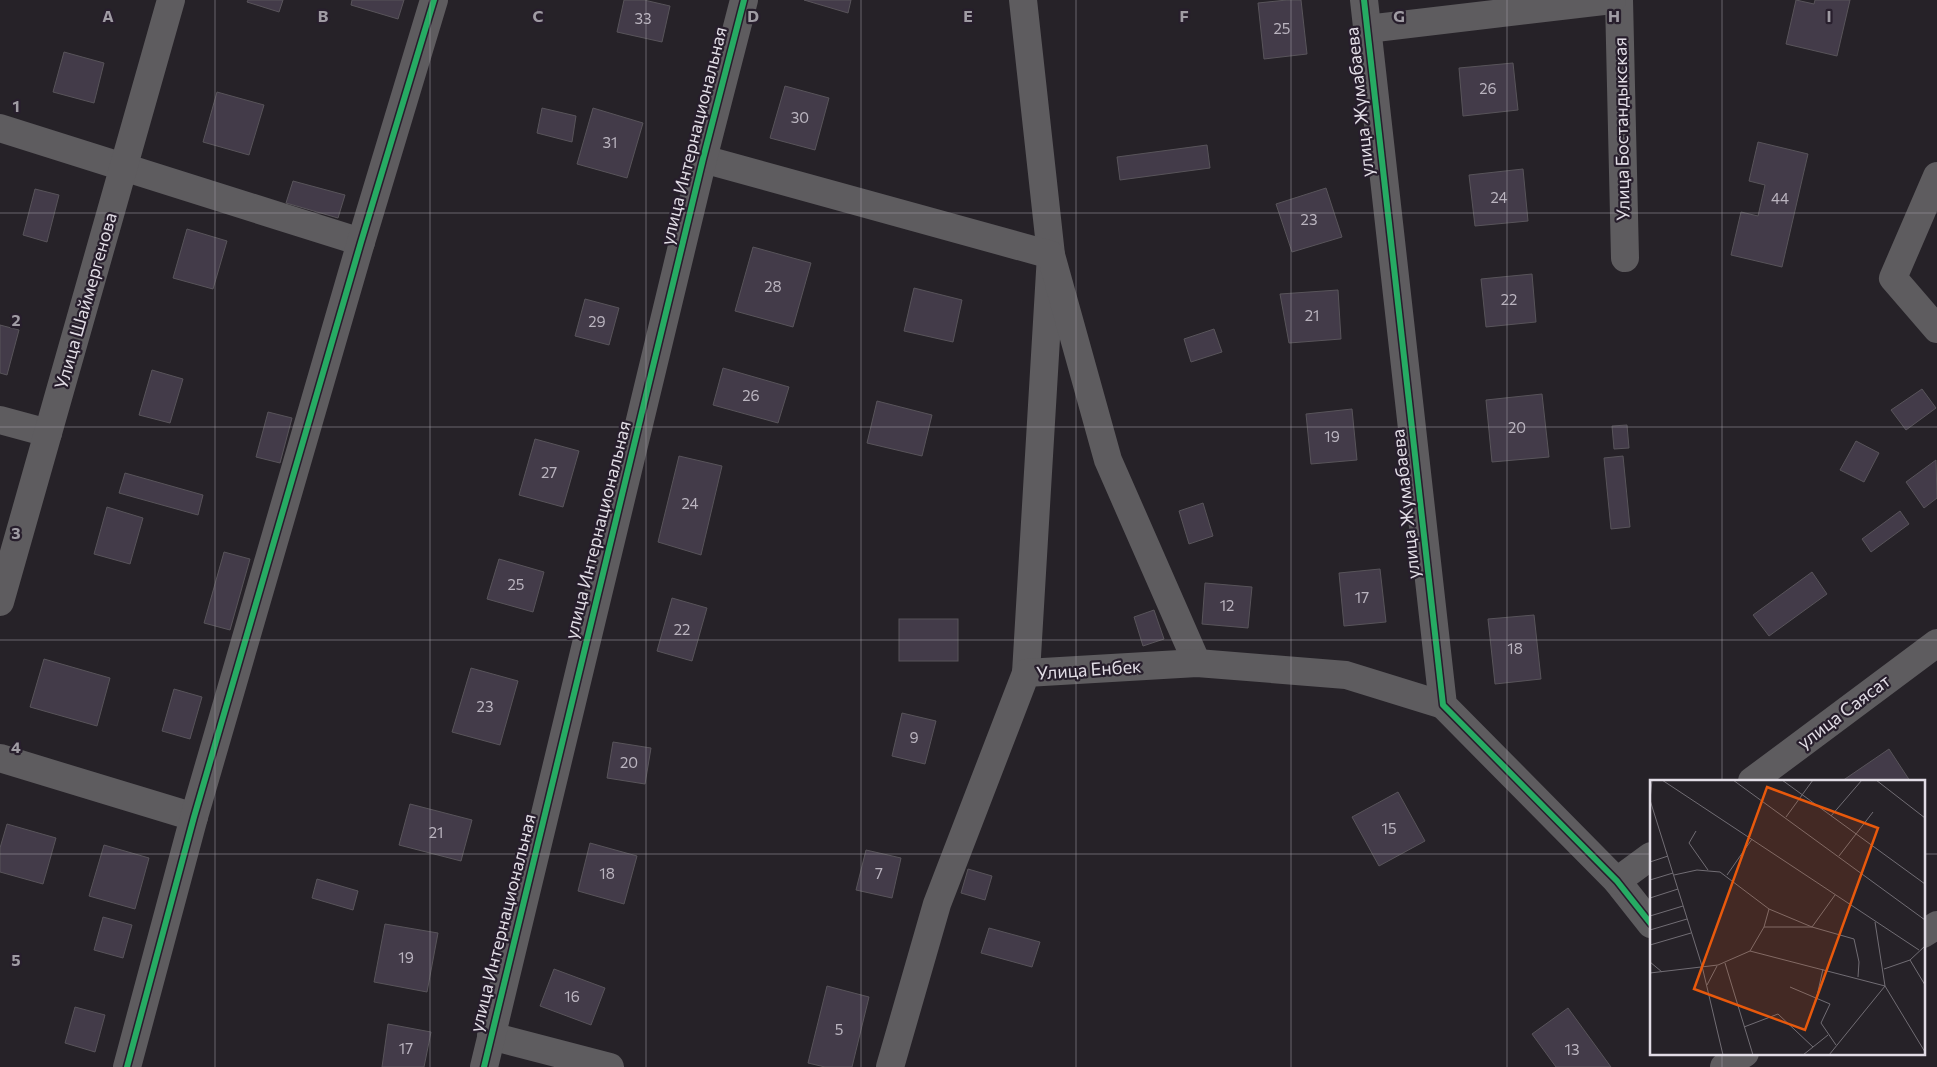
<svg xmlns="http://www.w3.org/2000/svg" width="1937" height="1067" font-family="Commissioner,sans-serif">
<rect width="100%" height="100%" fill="#262228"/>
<g fill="#433b49" stroke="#58545a">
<path d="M248,0H283L279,12L247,2Z"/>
<path d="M352,0H404L398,19L351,5Z"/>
<path d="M624,0H644L670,6L662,42L617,32Z"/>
<path d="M804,0H851L848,13Z"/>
<path d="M1287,0H1301L1307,54L1264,59L1258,3Z"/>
<path d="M1796,0L1814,4L1815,0H1850L1837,56L1786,44Z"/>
<path d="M64,52L104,63L94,103L53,92Z"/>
<path d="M1513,63L1518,110L1463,116L1459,68Z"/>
<path d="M785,86L829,98L815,150L770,138Z"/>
<path d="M217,92L264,105L249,155L203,142Z"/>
<path d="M542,108L576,116L572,142L537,133Z"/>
<path d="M593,108L643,123L627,178L577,164Z"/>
<path d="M1758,142L1808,154L1782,267L1731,255L1741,212L1758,216L1765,185L1749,181Z"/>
<path d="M1207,145L1210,168L1120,180L1117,157Z"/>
<path d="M1523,169L1528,221L1475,226L1469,175Z"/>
<path d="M293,181L345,195L338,218L286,203Z"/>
<path d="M1326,188L1342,237L1292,252L1276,204Z"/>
<path d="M35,189L59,195L47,242L23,235Z"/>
<path d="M187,229L227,241L213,289L173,278Z"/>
<path d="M753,247L811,263L793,327L735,311Z"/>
<path d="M1532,274L1536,322L1486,327L1481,279Z"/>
<path d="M914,288L962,300L953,342L904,331Z"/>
<path d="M1338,290L1341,339L1289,343L1280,294Z"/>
<path d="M585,299L619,308L609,345L575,336Z"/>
<path d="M0,325L19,330L7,375L0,373Z"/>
<path d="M1214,329L1222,352L1191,362L1184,339Z"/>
<path d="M723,368L789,387L778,423L713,405Z"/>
<path d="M152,370L183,379L170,423L139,415Z"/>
<path d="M1922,389L1936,408L1906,430L1891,410Z"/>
<path d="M1542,394L1549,457L1492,462L1486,400Z"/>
<path d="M877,401L932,415L922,456L867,443Z"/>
<path d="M1352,409L1357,460L1311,464L1306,414Z"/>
<path d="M268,412L292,418L280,463L256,457Z"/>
<path d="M1627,425L1629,448L1614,449L1612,426Z"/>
<path d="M535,439L579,451L563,507L519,495Z"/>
<path d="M1856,441L1879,453L1864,482L1840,470Z"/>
<path d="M679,456L722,466L701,555L658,542Z"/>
<path d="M1623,456L1630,527L1611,529L1604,458Z"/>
<path d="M1936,460L1937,498L1924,508L1906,482Z"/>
<path d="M125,473L203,495L198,515L119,493Z"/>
<path d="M1203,503L1213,536L1189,544L1179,511Z"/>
<path d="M107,507L143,518L130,564L94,554Z"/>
<path d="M1900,511L1909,524L1871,552L1862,539Z"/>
<path d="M224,552L250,559L230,630L204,623Z"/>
<path d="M499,559L544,572L533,612L487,599Z"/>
<path d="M1380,569L1386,622L1344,626L1339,573Z"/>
<path d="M1812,572L1827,594L1769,636L1753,615Z"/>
<path d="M1205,583L1252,587L1248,628L1202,624Z"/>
<path d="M672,598L707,608L692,661L657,651Z"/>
<path d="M1154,610L1164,639L1143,646L1134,617Z"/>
<path d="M1534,615L1541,679L1495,684L1488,619Z"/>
<rect x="899" y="619" width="59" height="42"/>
<path d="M44,659L110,678L97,726L30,707Z"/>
<path d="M471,668L518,681L500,745L452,732Z"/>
<path d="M174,689L202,697L190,739L162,731Z"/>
<path d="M902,713L936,721L925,764L892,756Z"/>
<path d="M613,742L651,748L645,784L607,778Z"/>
<path d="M1889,749L1910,781H1842Z"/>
<path d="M1398,792L1425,841L1379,866L1352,817Z"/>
<path d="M410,804L472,820L461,861L399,845Z"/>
<path d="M7,824L56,838L43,884L0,872V848Z"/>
<path d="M590,843L637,856L624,904L578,891Z"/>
<path d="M104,845L149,858L135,909L89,896Z"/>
<path d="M866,850L901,858L892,898L856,890Z"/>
<path d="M968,869L992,876L985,900L961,893Z"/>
<path d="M317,879L358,891L353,910L312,898Z"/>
<path d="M103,917L132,925L123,958L94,950Z"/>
<path d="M385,924L438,933L427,992L374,982Z"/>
<path d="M989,928L1040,942L1032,967L981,953Z"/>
<path d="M554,969L605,988L591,1025L540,1006Z"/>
<path d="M827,986L869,997L852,1067H825L808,1063Z"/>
<path d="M75,1007L105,1015L95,1052L65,1043Z"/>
<path d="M1568,1008L1611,1067H1556L1532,1034Z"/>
<path d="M388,1024L431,1032L424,1067H382Z"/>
</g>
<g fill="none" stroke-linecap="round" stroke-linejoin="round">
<g stroke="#5e5c5f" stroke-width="28">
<path d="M1023,0L1051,255L1026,673"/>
<path d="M1364,0L1443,705L1617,881L1651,924"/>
<path d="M1619,0L1625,258"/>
<path d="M1367,29L1612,0"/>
<path d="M0,128L361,242"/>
<path d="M703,159L1051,255L1108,460L1197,663"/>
<path d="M1937,176L1893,278L1937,329"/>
<path d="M0,420L48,433"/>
<path d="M0,602L171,0"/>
<path d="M0,758L194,817"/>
<path d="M1752,781L1937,643"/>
<path d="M1617,881L1651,856"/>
<path d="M1923,934L1937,925"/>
<path d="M491,1036L610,1067"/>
<path d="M127,1067L194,817L361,242L434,0"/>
<path d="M484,1067L703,159L744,0"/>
<path d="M890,1067L937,904L1026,673L1197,663L1346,675L1443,705"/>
<path d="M1724,1067L1745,1053"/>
</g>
<g stroke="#271e2c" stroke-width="9">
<g id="cycleway">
<path d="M1364,0L1443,705L1617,881L1651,924"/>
<path d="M127,1067L194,817L361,242L434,0"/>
<path d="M484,1067L703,159L744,0"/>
</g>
</g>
<use href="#cycleway" stroke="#26ab63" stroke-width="6"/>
</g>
<path fill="none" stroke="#a09ca4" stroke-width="1" stroke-opacity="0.55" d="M215,0V1067M430,0V1067M646,0V1067M861,0V1067M1076,0V1067M1291,0V1067M1507,0V1067M1722,0V781M0,213H1937M0,427H1937M0,640H1937M0,854H1651M1923,854H1937M1722,1053V1067"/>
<g text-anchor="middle" stroke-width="4.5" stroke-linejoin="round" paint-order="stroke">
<g font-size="15" fill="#bab4bf">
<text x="643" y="24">33</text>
<text x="1282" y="34">25</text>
<text x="1488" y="94">26</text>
<text x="800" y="123">30</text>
<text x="610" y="148">31</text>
<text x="1499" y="203">24</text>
<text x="1780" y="204">44</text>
<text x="1309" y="225">23</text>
<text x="773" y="292">28</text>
<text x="1509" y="305">22</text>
<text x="1312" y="321">21</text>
<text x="597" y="327">29</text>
<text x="751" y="401">26</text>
<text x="1517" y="433">20</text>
<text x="1332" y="442">19</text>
<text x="549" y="478">27</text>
<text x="690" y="509">24</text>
<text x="516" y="590">25</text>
<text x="1362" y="603">17</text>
<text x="1227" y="611">12</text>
<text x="682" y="635">22</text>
<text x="1515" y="654">18</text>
<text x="485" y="712">23</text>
<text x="914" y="743">9</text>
<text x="629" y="768">20</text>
<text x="1389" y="834">15</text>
<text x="436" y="838">21</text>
<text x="607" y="879">18</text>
<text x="879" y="879">7</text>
<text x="406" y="963">19</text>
<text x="572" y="1002">16</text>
<text x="839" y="1035">5</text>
<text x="406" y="1054">17</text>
<text x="1572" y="1055">13</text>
</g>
<g font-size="18" fill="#e2dde6" stroke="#271e2c">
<text transform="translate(1360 102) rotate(-96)" y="6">улица Жумабаева</text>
<text transform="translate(1622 129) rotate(-91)" y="6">Улица Бостандыкская</text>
<text transform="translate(694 136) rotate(-76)" y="6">улица Интернациональная</text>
<text transform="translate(86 301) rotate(-74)" y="6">Улица Шаймергенова</text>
<text transform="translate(1406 504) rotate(-96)" y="6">улица Жумабаева</text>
<text transform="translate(598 530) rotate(-76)" y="6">улица Интернациональная</text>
<text transform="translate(1089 670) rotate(-4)" y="6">Улица Енбек</text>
<text transform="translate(1844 712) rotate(-37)" y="6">улица Саясат</text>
<text transform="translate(503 923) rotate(-76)" y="6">улица Интернациональная</text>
</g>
</g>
<g transform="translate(1650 780)">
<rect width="275" height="275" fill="#262228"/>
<path fill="none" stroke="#716d74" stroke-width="1" d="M2,0L0,20L52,186L73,275M12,0L269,170M83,0L275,140M132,0L275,104M226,0L275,38M181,36L212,0M136,37L163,0M46,51L39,63L58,90M189,76L223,32M0,82L18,76M24,95L47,90L70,92L119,129L114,147L100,171M77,95L102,59M0,100L23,93M0,118L28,109M119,129L162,147L204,159L209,182L208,197M0,136L33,126M225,142L235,206L275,272M114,147H162L185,115M0,150L37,139M0,165L41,153M260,180L275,205M0,182L12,192M75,183L103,275M234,189L260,180L275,166M0,193L68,185L100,171L235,206M57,205L67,186M140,207L180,224L171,243L186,265M167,216L173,189M94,247L128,234L163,267M153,275L178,255M179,275L235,206"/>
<path fill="#e8590c" fill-opacity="0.15" stroke="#e8590c" stroke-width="2.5" d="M117,7L228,48L155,250L44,209Z"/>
<rect width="275" height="275" fill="none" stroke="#e2dde6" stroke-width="2.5"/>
</g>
<g font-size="16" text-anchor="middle" font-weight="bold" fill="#a09ca4" stroke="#271e2c" stroke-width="4.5" stroke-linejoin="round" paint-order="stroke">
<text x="108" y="22">A</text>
<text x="323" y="22">B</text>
<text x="538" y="22">C</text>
<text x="753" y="22">D</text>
<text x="968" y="22">E</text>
<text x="1184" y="22">F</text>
<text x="1399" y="22">G</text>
<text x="1614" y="22">H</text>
<text x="1829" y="22">I</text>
<text x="16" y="112">1</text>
<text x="16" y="326">2</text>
<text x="16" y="539">3</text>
<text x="16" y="753">4</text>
<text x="16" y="966">5</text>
</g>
</svg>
